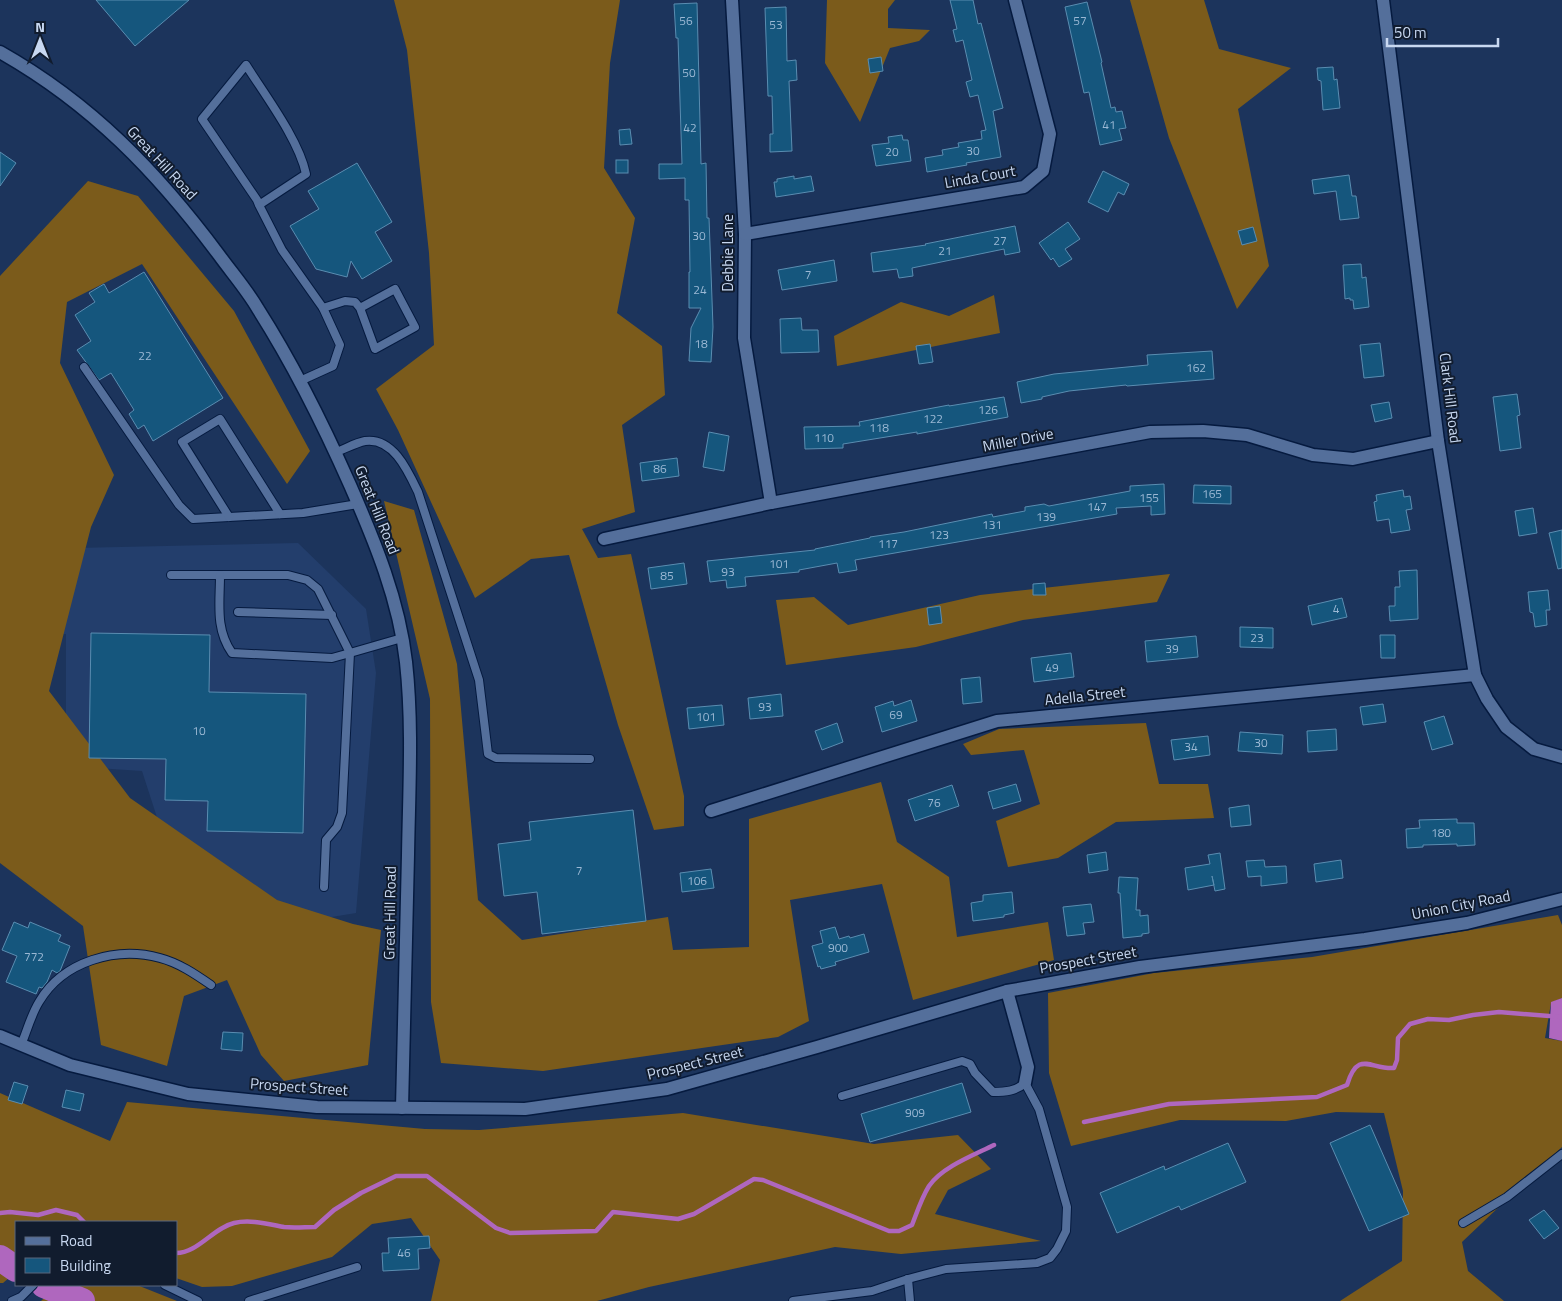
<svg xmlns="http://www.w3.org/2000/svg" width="1562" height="1301" font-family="'Titillium Web',sans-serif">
<rect width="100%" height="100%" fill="#1c345c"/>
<path fill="#233e6c" d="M298,543L366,609L376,673L356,913L283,925L164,839L142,771L66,766V634L28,632L30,549Z"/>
<g fill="#7b5b1b">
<path d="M394,0H620L610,63L604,168L635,218L617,313L662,346L665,395L622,425L635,512L582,529L598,558L631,554L684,796V826L654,830L618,725L569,555L531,559L475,598L398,430L376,389L434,345L429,253L407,50Z"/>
<path d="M827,0H895L888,9V28L930,30L919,41L890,48L860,122L825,63Z"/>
<path d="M1130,0H1204L1219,49L1291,68L1238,109L1269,266L1237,309L1169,138Z"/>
<path d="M88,181L138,196L234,311L310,451L287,484L142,264L67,302L60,363L114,475L91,527L49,691L130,798L277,900L353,924L381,930L368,1065L284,1081L261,1055L227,980L184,996L167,1066L101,1045L83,926L0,863V276Z"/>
<path d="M994,295L1000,333L837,366L834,336L901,302L949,316Z"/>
<path d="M384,501L414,510L457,664L478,900L522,940L668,917L673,950L749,947V819L881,782L897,842L949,877L957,937L1048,922L1054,960L913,1000L882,884L790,900L809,1021L778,1037L543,1071L441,1063L431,1002L430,699Z"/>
<path d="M1170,574L1157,602L1023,620L916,647L786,665L776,600L814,597L848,625L980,595Z"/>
<path d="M1146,723L1159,784H1208L1214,818L1116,822L1058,858L1008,867L996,821L1040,804L1024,750L971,755L963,744L999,729Z"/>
<path d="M1558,915L1562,925V998L1551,1003L1545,1038L1562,1041V1147L1462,1242L1468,1271L1504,1301H1340L1402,1261L1403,1191L1384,1113L1336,1112L1286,1121L1180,1120L1071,1146L1049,1073L1048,993L1154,973L1312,957Z"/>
<path d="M0,1093L110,1141L127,1102L425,1129L479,1130L683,1113L874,1144L958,1135L991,1169L948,1190L935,1214L1041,1241L901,1254L835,1247L649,1287L597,1301H431L440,1260L411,1218L372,1224L332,1257L232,1286L202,1287L176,1278V1222H16V1272L3,1283H0Z"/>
<path d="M59,1285H137L177,1301H41Z"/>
</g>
<path fill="#af67be" d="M1562,998V1041L1549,1038L1551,1002Z"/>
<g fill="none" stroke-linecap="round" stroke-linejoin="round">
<g stroke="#af67be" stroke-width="4.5">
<path d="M1084,1122L1169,1104L1317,1097L1347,1085C1358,1049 1371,1070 1394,1068L1397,1060L1398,1038L1410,1024L1428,1019L1449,1020L1473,1015L1499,1012L1562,1017"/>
<path d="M0,1213L10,1212L38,1215L56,1210L77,1215L84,1222"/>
<path d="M176,1253C198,1253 213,1228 234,1223C250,1219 268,1224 284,1227C294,1228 305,1227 315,1227L334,1210L361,1193L396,1176H427L496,1228L510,1233L596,1231L613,1212L678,1219L694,1214L754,1179L763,1180L889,1231H899L912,1225C917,1212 922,1197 929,1186C942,1167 974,1155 994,1145"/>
</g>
<g stroke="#af67be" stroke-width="26">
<path d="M0,1258L16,1269"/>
<path d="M44,1285L82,1301"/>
</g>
</g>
<g fill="#15567d" stroke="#5a8db1">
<path d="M96,0H189L135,46Z"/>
<path d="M950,0H973L978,24L981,23L1003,108L993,111L1001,157L966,163L967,165L927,172L925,158L943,155L942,150L959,147L958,143L982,139L981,131L986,130L978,95L970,97L966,82L972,80L963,40L956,42L953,30L957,29Z"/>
<path d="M1087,2L1102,62L1101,63L1111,108L1115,107L1116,112L1122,111L1126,128L1119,129L1122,140L1100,145L1089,92L1084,93L1065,7Z"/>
<path d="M697,3L701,164L706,163L707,218H709L711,272L713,327L711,362L689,361L691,328L701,308H689V272H690L689,200H685V178L659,179V164H682L678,38H676L674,4Z"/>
<path d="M786,7L787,61L796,60L797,80L789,81L792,151L770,152V134H773L772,96H768L765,8Z"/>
<path d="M881,57L883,71L870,73L868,59Z"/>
<path d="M1333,67L1334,80L1337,79L1340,108L1323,110L1321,81L1318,80L1317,68Z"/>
<path d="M630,129L632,144L620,145L619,130Z"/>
<path d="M902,135L903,140H908L911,161L876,166L872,145L889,143L888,137Z"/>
<path d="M0,152L16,163L0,186Z"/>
<rect x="616" y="160" width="12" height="13"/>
<path d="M357,163L392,222L375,232L392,261L362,279L351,261L347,277L316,269L290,226L319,209L308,191Z"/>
<path d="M1103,171L1129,184L1124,195L1118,192L1108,212L1088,202Z"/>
<path d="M1349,175L1352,196H1356L1359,218L1340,220L1336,191L1314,194L1312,180Z"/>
<path d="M794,176V179L811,176L814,191L776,197L774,182H777V179Z"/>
<path d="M1068,222L1080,239L1065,249L1072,259L1059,267L1053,258L1051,260L1039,243Z"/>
<path d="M1015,226L1020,252L1005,255L1004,249L912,268L913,276L899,278L897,269L873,272L871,253L926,245L925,244Z"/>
<path d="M1253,227L1257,241L1242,245L1238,231Z"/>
<path d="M834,260L837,281L782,290L778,270Z"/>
<path d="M1361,264L1362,278L1366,277L1369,307L1354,309L1353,300H1350V298L1345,299L1343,265Z"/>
<path d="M144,272L223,398L153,441L144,425L138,429L129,414L134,410L111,373L99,380L77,350L91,341L75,315L95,302L89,293L104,284L109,293Z"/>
<path d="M801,318L802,330H818L819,352L781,353L780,319Z"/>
<path d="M1380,343L1384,376L1364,378L1360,345Z"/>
<path d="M930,344L933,362L919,364L916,346Z"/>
<path d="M1212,351L1214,379L1127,386L1126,385L1069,391L1042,397V399L1021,403L1017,382L1054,374L1148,365L1147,355Z"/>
<path d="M1517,394L1520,415L1517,416L1521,448L1500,451L1493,397Z"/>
<path d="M1004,397L1008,417L917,434V432L843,444V448L805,449L804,427L860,426L859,422L949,405V406Z"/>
<path d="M1389,402L1392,418L1375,422L1371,405Z"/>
<path d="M709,432L729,436L724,471L703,467Z"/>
<path d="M677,458L679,476L642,481L640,463Z"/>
<path d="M1164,484L1165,514L1151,515V506L1116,508L1117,514L855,560L857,570L839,573L837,563L799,570V572L745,577L746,586L727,588L726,580L710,582L707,561L815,550V549L870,538V537L904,532L992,514L993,517L1025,511V507L1044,504L1049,506L1130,491V486Z"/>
<path d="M1194,485L1231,486V504L1193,503Z"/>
<path d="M1403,490L1404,497L1410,496L1412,509L1406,510L1410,530L1391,533L1389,519L1377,521L1374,502L1377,501L1376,495Z"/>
<path d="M1533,508L1537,533L1519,536L1515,511Z"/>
<path d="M1562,530V568L1558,569L1549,533Z"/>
<path d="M684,563L687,584L651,589L648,568Z"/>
<path d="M1417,570L1418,619L1390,621L1389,606H1395V587H1400L1399,571Z"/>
<path d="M1045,583L1046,595H1033V584Z"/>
<path d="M1548,590L1550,610H1546L1547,625L1535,627L1533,613L1530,612L1528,592Z"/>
<path d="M1342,598L1347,617L1312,625L1308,606Z"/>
<path d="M940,606L942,623L929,625L927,608Z"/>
<path d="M1240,627L1273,628V648L1240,647Z"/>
<path d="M91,633L210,635L209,692L306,694L303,833L207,831L208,801L165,800L166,759L89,758Z"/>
<path d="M1380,635H1395V658H1381Z"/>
<path d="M1196,636L1198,657L1147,662L1145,641Z"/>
<path d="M1071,653L1074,677L1034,682L1031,658Z"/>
<path d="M980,677L982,702L963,704L961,679Z"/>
<path d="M781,694L783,716L750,719L748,698Z"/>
<path d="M911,700L917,721L882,732L875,707L893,701L894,706Z"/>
<path d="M1383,704L1386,722L1363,725L1360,707Z"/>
<path d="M722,705L724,725L689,729L687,708Z"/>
<path d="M1444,716L1453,744L1432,750L1424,722Z"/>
<path d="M837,723L843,742L822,750L815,731Z"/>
<path d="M1336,729L1337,750L1308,752L1307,731Z"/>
<path d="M1240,732L1283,735L1282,754L1238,751Z"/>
<path d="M1208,736L1210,755L1174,760L1171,740Z"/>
<path d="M1016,784L1021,801L993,809L988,792Z"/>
<path d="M952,785L959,806L915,821L908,800Z"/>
<path d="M1249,805L1251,825L1231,827L1229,808Z"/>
<path d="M633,810L646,921L542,934L537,892L504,896L498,844L531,840L529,822Z"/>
<path d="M1457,819V823H1474L1475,845L1457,846V844L1423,845V847L1407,848L1406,829L1420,828L1419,820Z"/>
<path d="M1106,852L1108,870L1089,873L1087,855Z"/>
<path d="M1220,853L1225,889L1215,891L1212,876L1214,885L1188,890L1185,868L1210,864L1208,855Z"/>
<path d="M1264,860L1265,867L1286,866L1287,883L1261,886V876L1248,877L1246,861Z"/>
<path d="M1341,860L1343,878L1316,882L1314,864Z"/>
<path d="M711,869L714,888L682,892L680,873Z"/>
<path d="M1119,877L1138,878L1136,910H1140V916L1148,915L1149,933L1142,934V936L1123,938L1120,893H1118Z"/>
<path d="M1012,892L1014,913L1004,915V917L973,921L971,903L983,901V895Z"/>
<path d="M1091,904L1094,922L1083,923L1085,934L1067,936L1063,907Z"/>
<path d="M14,922L28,928L30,922L61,935L58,941L70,946L60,971L57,973L52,970L47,982L42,988L39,987L36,994L6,982L17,956L2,950Z"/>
<path d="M835,927L839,939L849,936L850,938L864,934L869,952L835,962L836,965L821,969L820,966L818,967L812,946L823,943L820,931Z"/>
<path d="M223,1032L243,1033L242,1051L221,1049Z"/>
<path d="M14,1082L28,1086L22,1104L8,1100Z"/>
<path d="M962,1083L971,1112L870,1142L861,1114Z"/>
<path d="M66,1090L84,1094L80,1111L62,1107Z"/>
<path d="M1370,1125L1409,1214L1369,1231L1330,1143Z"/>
<path d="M1228,1143L1246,1182L1181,1210L1179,1206L1117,1233L1100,1193L1164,1166L1165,1170Z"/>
<path d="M1544,1210L1559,1228L1544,1239L1529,1220Z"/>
<path d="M429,1236L430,1248L418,1249L419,1269L383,1271L382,1253H389L388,1238Z"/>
</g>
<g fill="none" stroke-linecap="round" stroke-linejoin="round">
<g stroke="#051a3f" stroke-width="10">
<g id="lane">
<path d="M259,205L306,174C299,140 265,95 246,65L202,119L257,200L259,205L282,250L323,308L340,345L333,366L300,381"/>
<path d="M323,308L345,301L355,302L360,308L375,349L415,327L395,289L360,308"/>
<path d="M84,367L179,505L193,519L303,513L358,504"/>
<path d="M336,452C345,449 355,443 365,441C393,437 408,471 418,492L479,680L488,754L496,758L590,759"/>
<path d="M229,517L182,442L220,419L280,514"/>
<path d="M171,575H288L307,580L318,589L350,653L402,638"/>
<path d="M220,575C220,603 215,629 232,653L332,658L350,653L342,813L337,827L326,840L324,887"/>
<path d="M238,612L332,615"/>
<path d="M21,1045C27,1031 31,1015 39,1002C63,961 116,946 160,958C179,963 195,974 211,985"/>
<path d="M1463,1223L1507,1197L1562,1154"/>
<path d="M908,1279L910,1301"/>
<path d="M165,1285L198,1301"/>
<path d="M12,1301L21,1297L33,1285"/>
<path d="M249,1301L357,1267"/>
<path d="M793,1301L872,1291L908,1279L946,1269L1037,1263L1050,1258L1057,1249L1066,1231L1067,1207L1039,1109L1025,1083C1016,1091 1006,1092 993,1092L975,1073L970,1064L962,1061L842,1096"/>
</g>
</g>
<g stroke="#051a3f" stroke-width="15">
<g id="street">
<path d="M732,0L745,234L744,338L771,503"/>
<path d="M1383,0L1438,441L1475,675L1487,699L1506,727L1534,749L1562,757"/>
<path d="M0,52C92,104 157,172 219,255C232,273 247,290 258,309C293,364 323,424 350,485C375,542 399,600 406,662C413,726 409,791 408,855C406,939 404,1023 402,1108"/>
<path d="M745,234L1024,187L1043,171L1050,134L1015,0"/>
<path d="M604,539L771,503L1150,432L1203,431L1247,435L1313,455L1353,459L1438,441"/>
<path d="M711,811L997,721L1475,675"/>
<path d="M1007,991L1028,1067L1025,1083"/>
</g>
</g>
<g stroke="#051a3f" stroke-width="15">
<path id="secondary" d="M0,1036L70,1065L188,1094L317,1107L525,1109L667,1089L817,1047L1007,991L1140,967L1365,939L1467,923L1562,899"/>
</g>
<use href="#lane" stroke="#546f9b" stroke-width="8"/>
<use href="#street" stroke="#546f9b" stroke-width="12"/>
<use href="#secondary" stroke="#546f9b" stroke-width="12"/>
</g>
<g text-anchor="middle" stroke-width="4" stroke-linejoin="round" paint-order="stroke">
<g font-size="12" fill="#9bb8d4">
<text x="686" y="25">56</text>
<text x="1080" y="25">57</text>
<text x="776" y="29">53</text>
<text x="689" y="77">50</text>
<text x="1109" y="129">41</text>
<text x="690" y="132">42</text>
<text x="973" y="155">30</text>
<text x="892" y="156">20</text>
<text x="699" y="240">30</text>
<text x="1000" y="245">27</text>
<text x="945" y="255">21</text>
<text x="808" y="279">7</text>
<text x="700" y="294">24</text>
<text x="701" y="348">18</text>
<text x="145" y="360">22</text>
<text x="1196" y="372">162</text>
<text x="988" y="414">126</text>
<text x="933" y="423">122</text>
<text x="879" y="432">118</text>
<text x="824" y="442">110</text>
<text x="660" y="473">86</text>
<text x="1212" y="498">165</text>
<text x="1149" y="502">155</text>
<text x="1097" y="511">147</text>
<text x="1046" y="521">139</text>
<text x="992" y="529">131</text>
<text x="939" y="539">123</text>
<text x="888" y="548">117</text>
<text x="779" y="568">101</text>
<text x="728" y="576">93</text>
<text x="667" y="580">85</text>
<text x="1336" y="613">4</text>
<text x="1257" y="642">23</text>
<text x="1172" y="653">39</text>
<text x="1052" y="672">49</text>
<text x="765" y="711">93</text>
<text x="896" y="719">69</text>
<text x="706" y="721">101</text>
<text x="199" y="735">10</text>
<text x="1261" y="747">30</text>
<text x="1191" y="751">34</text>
<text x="934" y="807">76</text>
<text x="1441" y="837">180</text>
<text x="579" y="875">7</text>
<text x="697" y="885">106</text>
<text x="838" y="952">900</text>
<text x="34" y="961">772</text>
<text x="915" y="1117">909</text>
<text x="404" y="1257">46</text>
</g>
<g font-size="15" fill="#c8d8f1" stroke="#111c2e">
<text transform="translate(162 163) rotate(47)" y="5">Great Hill Road</text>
<text transform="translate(980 177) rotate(-10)" y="5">Linda Court</text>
<text transform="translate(728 253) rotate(-90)" y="5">Debbie Lane</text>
<text transform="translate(1450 398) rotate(83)" y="5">Clark Hill Road</text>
<text transform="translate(1018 440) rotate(-11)" y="5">Miller Drive</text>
<text transform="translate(377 510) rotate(68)" y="5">Great Hill Road</text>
<text transform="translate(1085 696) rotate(-6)" y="5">Adella Street</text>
<text transform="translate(1461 905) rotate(-11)" y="5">Union City Road</text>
<text transform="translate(390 913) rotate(-89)" y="5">Great Hill Road</text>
<text transform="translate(1088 960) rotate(-10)" y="5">Prospect Street</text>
<text transform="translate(695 1063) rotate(-14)" y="5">Prospect Street</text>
<text transform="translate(299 1087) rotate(4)" y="5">Prospect Street</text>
</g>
</g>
<rect x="15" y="1221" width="162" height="65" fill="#111c2e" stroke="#5a677c"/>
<rect x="25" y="1237" width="25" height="8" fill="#546f9b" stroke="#5a677c"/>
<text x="60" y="1246" font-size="15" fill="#c8d8f1">Road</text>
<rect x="25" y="1258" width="25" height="15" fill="#15567d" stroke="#5a677c"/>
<text x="60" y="1271" font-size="15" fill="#c8d8f1">Building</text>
<g transform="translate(40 40)" stroke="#111c2e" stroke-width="4" paint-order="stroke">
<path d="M0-4L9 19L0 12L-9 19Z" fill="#c8d8f1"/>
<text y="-8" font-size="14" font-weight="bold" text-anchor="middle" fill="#c8d8f1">N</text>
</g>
<path d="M1387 38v8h111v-8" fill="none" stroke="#c8d8f1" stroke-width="2.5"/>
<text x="1394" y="38" font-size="15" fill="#c8d8f1" stroke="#111c2e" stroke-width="4" paint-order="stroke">50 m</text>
</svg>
